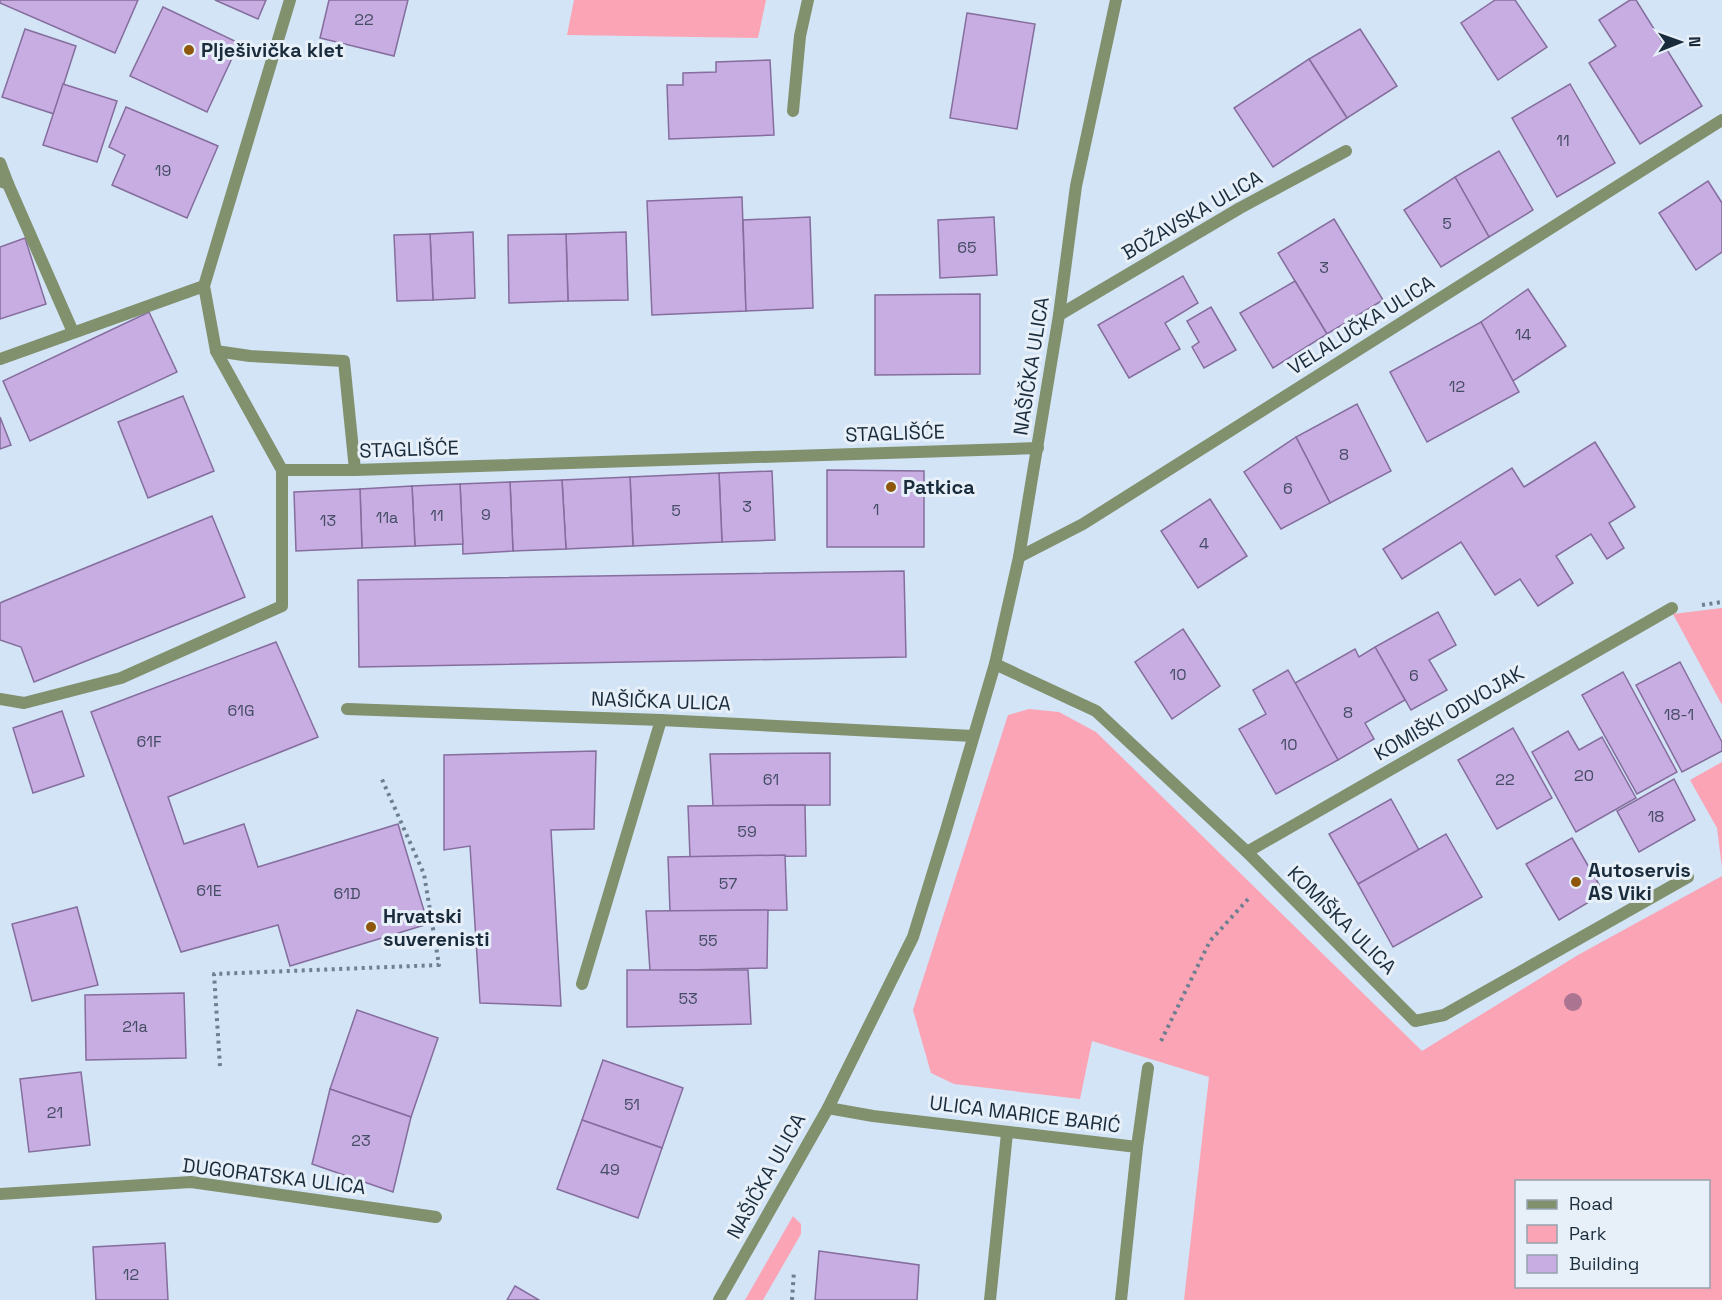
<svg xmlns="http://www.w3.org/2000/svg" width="1722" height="1300" font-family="'Space Grotesk',sans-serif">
<rect width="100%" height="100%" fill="#d2e4f6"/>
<g fill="#fba4b5" fill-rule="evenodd">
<path d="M574,0H766L758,38L567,35Z"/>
<path d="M1722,608V705L1673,614Z"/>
<path d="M1029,709L1059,712L1096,732L1422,1051L1578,955L1722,876V1300H1184L1209,1077L1092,1041L1080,1099L954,1084L931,1073L913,1010L1008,715ZM1516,1182H1708V1286H1516Z"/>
<path d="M1722,762V868L1717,828L1690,780Z"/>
<path d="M793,1216L801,1224V1234L763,1300H745Z"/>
</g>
<g fill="#c7ade1" stroke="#856d9d" stroke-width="1.5">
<path d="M0,0H138L115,53L0,3Z"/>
<path d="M215,0H266L258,19Z"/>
<path d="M329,0H408L394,56L320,38Z"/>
<path d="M1495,0H1515L1547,47L1498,80L1461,23Z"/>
<path d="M1630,0H1636L1702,106L1640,144L1589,63L1616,46L1599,20Z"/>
<path d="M163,7L239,43L207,112L130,76Z"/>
<path d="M967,13L1035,24L1017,129L950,118Z"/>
<path d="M25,29L76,46L54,114L2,97Z"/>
<path d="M1360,29L1397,86L1347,118L1309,59Z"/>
<path d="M1309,59L1347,118L1273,167L1234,108Z"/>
<path d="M770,60L774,135L669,139L667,85H683V73L716,72V62Z"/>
<path d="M63,84L117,101L97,162L43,145Z"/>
<path d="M1570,84L1615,163L1557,197L1512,118Z"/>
<path d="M126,107L218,146L187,218L112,185L125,155L109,147Z"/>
<path d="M1499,151L1533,210L1489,237L1455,177Z"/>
<path d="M1455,177L1489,237L1441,267L1404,210Z"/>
<path d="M1708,181L1722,203V252L1696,270L1659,213Z"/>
<path d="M742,197L746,311L652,315L647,201Z"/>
<path d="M810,217L813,308L746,311L743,220Z"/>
<path d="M994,217L997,275L940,278L938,220Z"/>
<path d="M1334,219L1383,300L1327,334L1278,253Z"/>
<path d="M473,232L475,298L433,300L430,234Z"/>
<path d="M626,232L628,300L568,301L566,234Z"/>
<path d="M430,234L433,300L397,301L394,235Z"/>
<path d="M566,234L568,301L509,303L508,235Z"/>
<path d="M25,238L46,304L0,319V247Z"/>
<path d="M1183,276L1198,303L1165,323L1180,349L1129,378L1098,325Z"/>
<path d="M1295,281L1327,334L1273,368L1240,313Z"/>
<path d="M1528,289L1566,346L1513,381L1481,322Z"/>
<path d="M980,294V374L875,375V295Z"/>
<path d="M1211,307L1236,350L1204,368L1192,347L1199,342L1187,321Z"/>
<path d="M149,312L177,372L30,441L3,381Z"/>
<path d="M1481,322L1519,392L1427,442L1390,372Z"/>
<path d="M183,396L214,471L148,498L118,422Z"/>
<path d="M1357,404L1391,471L1330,503L1296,437Z"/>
<path d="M0,417L11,445L0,449Z"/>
<path d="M1296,437L1330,503L1281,529L1244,472Z"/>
<path d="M1595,442L1635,507L1609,523L1624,548L1607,559L1591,534L1556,556L1573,583L1538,606L1520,579L1495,595L1461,542L1402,579L1383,549L1512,468L1524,487Z"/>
<path d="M827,470L924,471V547H827Z"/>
<path d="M772,471L775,540L722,542L719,473Z"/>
<path d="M719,473L722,542L633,546L630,477Z"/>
<path d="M630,477L633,546L566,549L562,480Z"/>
<path d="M562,480L566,549L513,551L510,482Z"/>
<path d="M510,482L513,551L463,554L460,484Z"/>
<path d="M460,484L463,544L415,546L412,486Z"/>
<path d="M412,486L415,546L362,548L360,489Z"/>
<path d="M360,489L362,548L296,551L294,492Z"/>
<path d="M1210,499L1247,556L1198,588L1161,531Z"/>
<path d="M212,516L245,597L34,682L21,647L0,640V603L2,602Z"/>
<path d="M904,571L906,657L359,667L358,580Z"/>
<path d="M1438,612L1456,645L1429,660L1447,690L1411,710L1375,647Z"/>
<path d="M1183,629L1220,686L1172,719L1135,662Z"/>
<path d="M276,642L318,737L168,797L184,844L244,824L258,867L398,824L428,924L290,966L278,925L181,952L91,712Z"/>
<path d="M1375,647L1405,700L1365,723L1374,739L1338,760L1295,683L1355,649L1359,657Z"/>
<path d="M1680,662L1722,742V751L1682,772L1636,685Z"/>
<path d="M1288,670L1338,760L1276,794L1239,729L1266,714L1253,690Z"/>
<path d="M1623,672L1677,772L1637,794L1582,695Z"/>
<path d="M62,711L84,776L33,793L13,728Z"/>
<path d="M1513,728L1552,798L1497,829L1458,760Z"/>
<path d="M1568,731L1579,750L1602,737L1636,798L1576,832L1532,752Z"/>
<path d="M596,751L594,829L551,830L561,1006L480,1003L470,846L444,850V755Z"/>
<path d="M830,753V805L713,806L710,754Z"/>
<path d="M1674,779L1695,820L1639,852L1617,811Z"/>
<path d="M1391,799L1419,850L1358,884L1329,834Z"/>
<path d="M805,805L806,856L690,857L688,806Z"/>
<path d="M1446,834L1482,897L1393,947L1358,884Z"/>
<path d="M1572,838L1604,893L1559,920L1526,864Z"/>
<path d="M785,855L787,910L670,911L668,857Z"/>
<path d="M77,907L98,985L32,1001L12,924Z"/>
<path d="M768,910L767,968L650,971L646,911Z"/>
<path d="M627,970H748L751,1024L627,1027Z"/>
<path d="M184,993L186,1058L86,1060L85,995Z"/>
<path d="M357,1010L438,1038L411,1117L330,1089Z"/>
<path d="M603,1060L683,1088L662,1148L582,1120Z"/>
<path d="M81,1072L90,1145L29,1152L20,1079Z"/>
<path d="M330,1089L411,1117L393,1192L312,1164Z"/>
<path d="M582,1120L662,1148L638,1218L557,1189Z"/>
<path d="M165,1243L168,1300H96L93,1247Z"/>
<path d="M819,1251L919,1265L917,1300H815Z"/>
<path d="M515,1286L539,1300H507Z"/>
</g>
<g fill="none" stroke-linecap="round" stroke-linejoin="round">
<g stroke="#6d7f90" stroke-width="4" stroke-dasharray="3 4.5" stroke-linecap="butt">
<path d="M1702,605L1722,602"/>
<path d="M1161,1041L1210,941L1249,898"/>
<path d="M220,1066L214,974L439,965L424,874L381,777"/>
<path d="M792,1300L794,1271"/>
</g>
<g stroke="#81906d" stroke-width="12">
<path d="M793,111L800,36L808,0"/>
<path d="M0,163L8,184"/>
<path d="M216,351L250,356L344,361L355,470"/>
<path d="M0,699L24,703L121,678L282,606V470"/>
<path d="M582,984L661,720"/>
<path d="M1137,1147L1148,1068"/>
<path d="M990,1300L1007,1133"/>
</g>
<g stroke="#81906d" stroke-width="12">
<path d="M290,0L204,286L216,351L282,470H355L1038,448"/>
<path d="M0,181L8,184L73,332"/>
<path d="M1059,315L1240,208L1346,151"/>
<path d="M0,359L204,286"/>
<path d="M1019,557L1083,524L1722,120"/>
<path d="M995,664L1096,711L1247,852L1415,1021L1444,1015L1688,877"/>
<path d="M347,709L661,720L973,736"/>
<path d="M1247,852L1672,608"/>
<path d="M828,1108L873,1116L1137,1147L1121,1300"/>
<path d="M0,1194L191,1182L436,1217"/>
<path d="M719,1300L828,1108L913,937L946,830L995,664L1019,557L1059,315L1076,186L1116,0"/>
</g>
</g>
<circle fill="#ab7592" cx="1573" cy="1002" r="9"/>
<g fill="#8e570b" stroke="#e7f0f9" stroke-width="2">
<circle cx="189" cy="50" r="6"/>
<circle cx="891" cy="487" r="6"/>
<circle cx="1576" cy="882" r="6"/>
<circle cx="371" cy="927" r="6"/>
</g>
<g text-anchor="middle" stroke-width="6" stroke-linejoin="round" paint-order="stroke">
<g font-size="16" fill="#454c65">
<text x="364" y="25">22</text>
<text x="1563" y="146">11</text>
<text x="163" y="176">19</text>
<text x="1447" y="229">5</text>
<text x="967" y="253">65</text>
<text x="1324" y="273">3</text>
<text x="1523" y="340">14</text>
<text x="1457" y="392">12</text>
<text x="1344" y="460">8</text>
<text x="1288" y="494">6</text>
<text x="747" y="512">3</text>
<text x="876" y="515">1</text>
<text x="676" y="516">5</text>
<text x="486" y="520">9</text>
<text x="437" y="521">11</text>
<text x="387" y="523">11a</text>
<text x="328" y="526">13</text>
<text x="1204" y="549">4</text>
<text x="1178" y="680">10</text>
<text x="1414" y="681">6</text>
<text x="241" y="716">61G</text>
<text x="1348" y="718">8</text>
<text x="1679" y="720">18-1</text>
<text x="149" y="747">61F</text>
<text x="1289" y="750">10</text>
<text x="1584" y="781">20</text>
<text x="771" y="785">61</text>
<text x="1505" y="785">22</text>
<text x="1656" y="822">18</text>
<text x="747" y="837">59</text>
<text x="728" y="889">57</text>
<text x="209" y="896">61E</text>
<text x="347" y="899">61D</text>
<text x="708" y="946">55</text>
<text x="688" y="1004">53</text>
<text x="135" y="1032">21a</text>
<text x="632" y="1110">51</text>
<text x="55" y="1118">21</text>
<text x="361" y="1146">23</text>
<text x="610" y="1175">49</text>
<text x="131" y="1280">12</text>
</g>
<g font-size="20" font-weight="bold" fill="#1a2c3c" stroke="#e7f0f9" text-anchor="start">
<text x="201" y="57">Plješivička klet</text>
<text x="903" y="494">Patkica</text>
<text x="1588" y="877">Autoservis<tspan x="1588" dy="23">AS Viki</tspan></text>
<text x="383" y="923">Hrvatski<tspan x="383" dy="23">suverenisti</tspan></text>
</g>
<g font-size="20" fill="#1a2c3c" stroke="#e7f0f9">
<text transform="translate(1192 215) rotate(-30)" y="7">BOŽAVSKA ULICA</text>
<text transform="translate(1361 325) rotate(-32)" y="7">VELALUČKA ULICA</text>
<text transform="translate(1031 366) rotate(-81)" y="7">NAŠIČKA ULICA</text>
<text transform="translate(895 433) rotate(-2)" y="7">STAGLIŠĆE</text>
<text transform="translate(409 449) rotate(-2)" y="7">STAGLIŠĆE</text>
<text transform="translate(661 701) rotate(2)" y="7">NAŠIČKA ULICA</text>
<text transform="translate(1449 713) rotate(-30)" y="7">KOMIŠKI ODVOJAK</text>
<text transform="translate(1342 920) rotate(45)" y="7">KOMIŠKA ULICA</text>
<text transform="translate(1025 1114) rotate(7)" y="7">ULICA MARICE BARIĆ</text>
<text transform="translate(274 1176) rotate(7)" y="7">DUGORATSKA ULICA</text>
<text transform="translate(766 1176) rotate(-61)" y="7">NAŠIČKA ULICA</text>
</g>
</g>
<rect x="1515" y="1180" width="195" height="108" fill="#e7f0f9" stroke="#95a2ad" stroke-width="1.5"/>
<rect x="1527" y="1200" width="30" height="9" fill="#81906d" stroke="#95a2ad" stroke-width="1.5"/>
<text x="1569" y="1210" font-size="18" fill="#1a2c3c">Road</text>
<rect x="1527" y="1225" width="30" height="18" fill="#fba4b5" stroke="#95a2ad" stroke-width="1.5"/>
<text x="1569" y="1240" font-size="18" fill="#1a2c3c">Park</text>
<rect x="1527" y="1255" width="30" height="18" fill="#c7ade1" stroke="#95a2ad" stroke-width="1.5"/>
<text x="1569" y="1270" font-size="18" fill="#1a2c3c">Building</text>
<g transform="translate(1680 42) rotate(89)" stroke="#e7f0f9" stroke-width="4.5" paint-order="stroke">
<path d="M0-4.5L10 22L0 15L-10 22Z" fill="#1a2c3c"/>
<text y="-9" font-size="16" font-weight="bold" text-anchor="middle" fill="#1a2c3c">N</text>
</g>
</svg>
